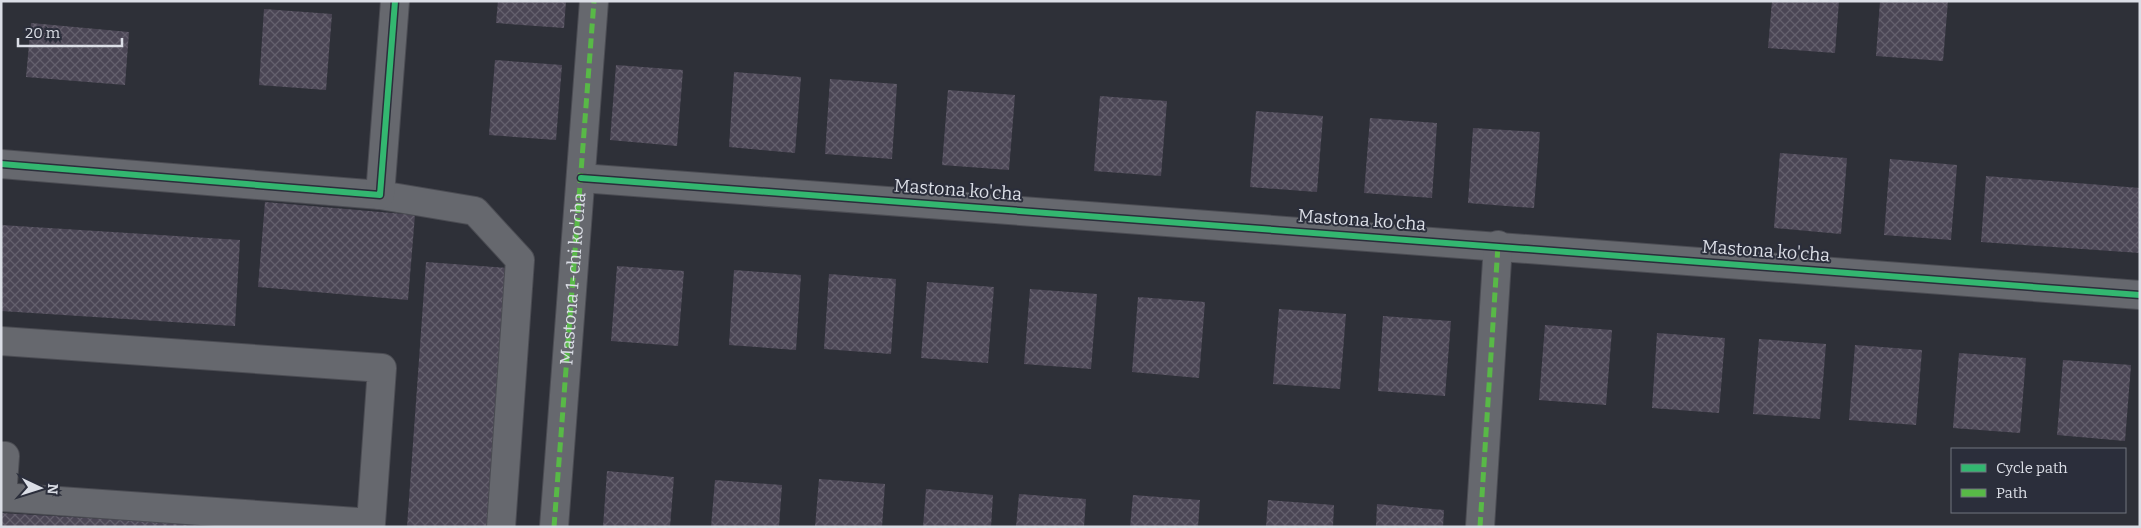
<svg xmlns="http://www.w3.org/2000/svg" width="2141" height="528" font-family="Bitter,serif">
<defs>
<pattern id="building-cross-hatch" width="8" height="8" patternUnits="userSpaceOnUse" patternTransform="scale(1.25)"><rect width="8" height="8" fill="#4b4655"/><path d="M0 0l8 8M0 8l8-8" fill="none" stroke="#64606d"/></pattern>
</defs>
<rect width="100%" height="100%" fill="#2e3038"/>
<g fill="url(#building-cross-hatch)">
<path d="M498,1H566L564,28L496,23Z"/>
<path d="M1772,1H1839L1835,53L1768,48Z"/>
<path d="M1880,1H1948L1943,61L1876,56Z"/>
<path d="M264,9L332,14L326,90L259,85Z"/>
<path d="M31,23L129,32L125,85L26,77Z"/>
<path d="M495,60L562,65L556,140L489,135Z"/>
<path d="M616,65L683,70L677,146L610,140Z"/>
<path d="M734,72L801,77L795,153L729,147Z"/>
<path d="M830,79L897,84L892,159L825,154Z"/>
<path d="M948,90L1015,95L1009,170L942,165Z"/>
<path d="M1100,96L1167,101L1161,176L1094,171Z"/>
<path d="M1256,111L1323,116L1317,192L1250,187Z"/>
<path d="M1370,118L1437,123L1432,198L1364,193Z"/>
<path d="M1473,128L1540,132L1534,208L1468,203Z"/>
<path d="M1780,153L1847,158L1841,234L1774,228Z"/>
<path d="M1890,159L1957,165L1951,240L1884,235Z"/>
<path d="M1986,176L2140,188V253L1981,242Z"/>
<path d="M265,202L415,215L408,300L258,287Z"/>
<path d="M1,225L240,240L235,326L1,311Z"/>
<path d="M426,262L508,268L489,527H407Z"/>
<path d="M617,266L684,271L678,346L611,341Z"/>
<path d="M734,270L801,275L796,350L729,345Z"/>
<path d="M829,274L896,279L891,354L824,349Z"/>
<path d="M927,282L994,287L988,363L921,358Z"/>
<path d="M1030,289L1097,294L1091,369L1024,364Z"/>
<path d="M1138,297L1205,302L1199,378L1132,372Z"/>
<path d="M1279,309L1346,314L1340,389L1273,384Z"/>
<path d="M1383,316L1451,321L1445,396L1378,391Z"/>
<path d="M1545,325L1612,330L1606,405L1539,400Z"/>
<path d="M1657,333L1725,338L1719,413L1652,408Z"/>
<path d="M1759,339L1826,344L1820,419L1753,414Z"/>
<path d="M1855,345L1922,350L1916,425L1849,420Z"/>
<path d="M1959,353L2026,358L2020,433L1953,428Z"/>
<path d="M2063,360L2131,365L2125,441L2057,435Z"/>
<path d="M607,471L674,477L670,527H603Z"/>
<path d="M819,479L885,484L882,527H815Z"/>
<path d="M715,480L782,485L779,527H711Z"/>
<path d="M926,489L993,495L991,527H923Z"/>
<path d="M1019,494L1086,499L1084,527H1016Z"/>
<path d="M1133,495L1200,500L1198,527H1130Z"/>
<path d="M1268,500L1334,505L1333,527H1266Z"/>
<path d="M1377,504L1444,510L1443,527H1376Z"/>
<path d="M1,513L207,525V527H1Z"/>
</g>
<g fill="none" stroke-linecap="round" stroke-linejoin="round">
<g stroke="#4b4c53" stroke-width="30">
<g id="minor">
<path d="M1,164L380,195L475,211L520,260L501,527"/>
<path d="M581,178L2140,295"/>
<path d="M380,195L395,1"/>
<path d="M1,341L382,368L371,523L2,497L5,456H1"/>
<path id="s1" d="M554,527L594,1"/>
<path d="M1480,527L1498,245"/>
</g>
</g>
<use href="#minor" stroke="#66686e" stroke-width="28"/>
<g stroke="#58b947" stroke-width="5" stroke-dasharray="10 5" stroke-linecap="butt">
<path d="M554,527L594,1"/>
<path d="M1480,527L1498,245"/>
</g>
<g stroke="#2b2e3b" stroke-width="9">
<g id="cycleway">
<path d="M1,164L380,195L395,1"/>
<path d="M581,178L2140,295"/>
</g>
</g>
<use href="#cycleway" stroke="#33b770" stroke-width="6"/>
</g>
<g text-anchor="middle" stroke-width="4" stroke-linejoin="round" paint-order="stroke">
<g font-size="18" fill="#dbdee6" stroke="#2b2e3b">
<text transform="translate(958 190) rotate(4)" y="6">Mastona ko'cha</text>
<text transform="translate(1362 220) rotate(4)" y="6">Mastona ko'cha</text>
<text transform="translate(1766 251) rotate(4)" y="6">Mastona ko'cha</text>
<text dy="6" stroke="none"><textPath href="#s1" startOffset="249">Mastona 1-chi ko'cha</textPath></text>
</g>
</g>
<rect width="2141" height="528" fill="none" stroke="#dbdee6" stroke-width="5"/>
<rect x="1951" y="448" width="175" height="65" fill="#2b2e3b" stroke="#71747f"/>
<rect x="1961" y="464" width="25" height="8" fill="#33b770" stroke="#71747f"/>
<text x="1996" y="473" font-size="15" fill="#dbdee6">Cycle path</text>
<rect x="1961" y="489" width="25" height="8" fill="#58b947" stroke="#71747f"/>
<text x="1996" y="498" font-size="15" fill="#dbdee6">Path</text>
<g transform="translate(40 488) rotate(94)" stroke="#2b2e3b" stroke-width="4" paint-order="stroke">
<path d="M0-4L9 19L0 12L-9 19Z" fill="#dbdee6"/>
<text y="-8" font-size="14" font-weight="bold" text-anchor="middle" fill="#dbdee6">N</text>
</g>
<path d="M18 38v8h104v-8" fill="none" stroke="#dbdee6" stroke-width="2.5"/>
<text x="25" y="38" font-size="15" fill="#dbdee6" stroke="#2b2e3b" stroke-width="4" paint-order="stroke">20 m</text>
</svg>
